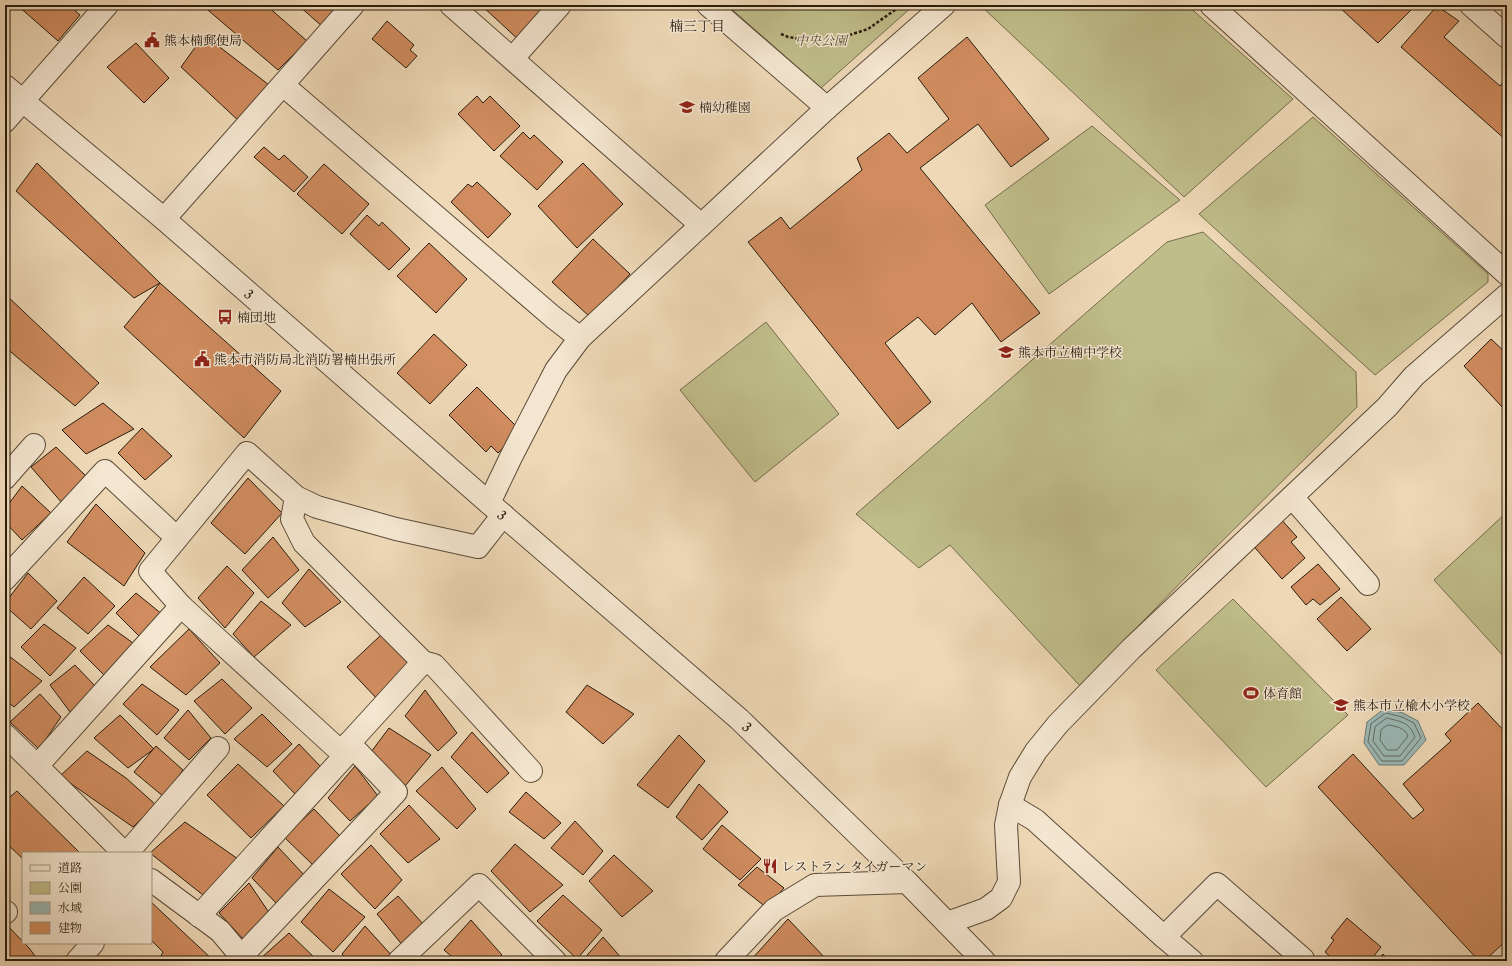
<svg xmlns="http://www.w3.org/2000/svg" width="1512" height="966" font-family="'Libre Caslon Text','Noto Serif JP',serif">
<rect width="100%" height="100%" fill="#eed8b6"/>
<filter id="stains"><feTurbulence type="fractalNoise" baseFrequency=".005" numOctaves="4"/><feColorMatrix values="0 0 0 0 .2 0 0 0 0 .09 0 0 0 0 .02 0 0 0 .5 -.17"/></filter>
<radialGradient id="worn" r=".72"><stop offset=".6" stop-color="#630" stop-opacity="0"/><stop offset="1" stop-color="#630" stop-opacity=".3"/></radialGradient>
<g fill="#bfbd8a" stroke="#746c4c">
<path d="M727,5H914L821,88Z"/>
<path d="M980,5H1187L1293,99L1184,197Z"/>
<path d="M1313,117L1488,274V282L1375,375L1199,214Z"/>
<path d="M1092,126L1180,200L1049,294L985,205Z"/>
<path d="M1203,232L1356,372L1357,407L1190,573L1080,686L950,545L919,568L856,514L1167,242Z"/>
<path d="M766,322L839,414L755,482L680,390Z"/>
<path d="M1507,512V660L1434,580Z"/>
<path d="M1233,599L1348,715L1266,787L1156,670Z"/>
</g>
<path fill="#9bb8b5" stroke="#6d7a72" d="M1385,708L1403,713L1418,721L1426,740L1404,765H1379L1364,743L1367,722Z"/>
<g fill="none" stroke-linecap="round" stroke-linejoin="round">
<g stroke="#626a62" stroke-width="1">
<path d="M1386,713L1402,717L1414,723L1421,738L1402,761H1382L1368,742L1371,724Z"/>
<path d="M1387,718C1402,722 1409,722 1415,737L1400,756H1384L1373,741L1375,727Z"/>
<path d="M1388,725C1396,726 1405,728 1408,736L1397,750H1387L1380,740L1381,730Z"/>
</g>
</g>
<g fill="#d08c5f" stroke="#291c0e">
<path d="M17,5H69L80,15L58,41Z"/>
<path d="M202,5H266L307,41L278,70Z"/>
<path d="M298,5H342L324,28Z"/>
<path d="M481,5H554L521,42Z"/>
<path d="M1337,5H1416L1378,43Z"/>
<path d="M1437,6L1459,21L1444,37L1500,86L1507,77V141L1401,47Z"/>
<path d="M387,21L414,45L410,50L417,56L406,68L372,39Z"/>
<path d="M204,35L273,88L242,124L181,67Z"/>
<path d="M967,37L1049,139L1011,167L978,124L920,168L1040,313L1001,342L972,303L935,335L918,317L885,343L931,402L898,429L748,242L781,217L790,229L862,170L857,158L889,133L907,153L949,119L918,78Z"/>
<path d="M136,43L169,78L144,103L107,67Z"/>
<path d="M477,96L483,103L490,96L520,126L494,151L458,114Z"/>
<path d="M523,132L530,139L534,135L563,162L537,190L500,156Z"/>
<path d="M264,147L279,160L284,155L308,177L294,192L254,157Z"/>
<path d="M37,163L160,283L134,298L16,191Z"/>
<path d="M583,163L623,204L577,248L538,206Z"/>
<path d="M324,164L369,204L342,234L297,194Z"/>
<path d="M477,182L511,214L488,238L451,202L468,184L472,187Z"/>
<path d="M367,215L379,226L382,222L410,249L389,270L350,234Z"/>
<path d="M593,239L630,274L590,317L552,282Z"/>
<path d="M429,243L467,279L436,313L397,276Z"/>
<path d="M160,283L281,391L244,438L124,327Z"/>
<path d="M5,294L99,383L75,406L5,347Z"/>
<path d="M434,334L467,365L430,404L397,373Z"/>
<path d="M1491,339L1507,354V406L1504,409L1464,366Z"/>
<path d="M477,387L520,430L498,453L491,446L486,452L449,415Z"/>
<path d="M103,403L134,429L86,454L62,430Z"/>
<path d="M142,428L172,456L145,480L118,453Z"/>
<path d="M56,447L86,476L62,503L31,467Z"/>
<path d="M248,478L282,513L245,554L211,523Z"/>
<path d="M22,486L51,513L22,540L5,522V509Z"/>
<path d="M96,504L145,553L124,586L67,542Z"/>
<path d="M1279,517L1297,537L1291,542L1305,558L1282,579L1250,542Z"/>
<path d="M273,537L299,570L268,598L242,570Z"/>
<path d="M1318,564L1340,589L1320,605L1313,599L1306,605L1291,587Z"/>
<path d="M227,566L254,593L225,628L198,598Z"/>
<path d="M309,569L341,602L305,627L282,603Z"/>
<path d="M28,573L57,601L31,629L5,606V603Z"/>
<path d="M84,577L115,606L88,634L57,608Z"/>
<path d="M136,593L163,615L141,638L116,613Z"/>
<path d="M1341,597L1371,629L1347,651L1317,619Z"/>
<path d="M261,601L291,625L254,657L233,634Z"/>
<path d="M44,624L76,648L50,676L21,647Z"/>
<path d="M108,625L133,643L108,679L80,651Z"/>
<path d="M189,629L220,663L186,695L150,667Z"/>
<path d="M381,635L412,664L379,701L347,667Z"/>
<path d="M5,653L42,681L14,707L5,700Z"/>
<path d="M75,665L97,688L73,716L50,685Z"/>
<path d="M222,679L252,708L225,734L194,701Z"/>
<path d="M142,684L179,710L157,735L123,704Z"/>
<path d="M587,685L634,714L603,744L566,712Z"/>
<path d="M425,690L457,733L438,751L405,716Z"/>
<path d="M40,694L61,717L39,749L10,722Z"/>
<path d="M1478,703L1507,734V940L1484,961H1479L1318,787L1353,754L1413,819L1424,810L1403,784L1451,741L1445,734Z"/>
<path d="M188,710L211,738L189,760L164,738Z"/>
<path d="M262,714L292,744L267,767L234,739Z"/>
<path d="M120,715L154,749L128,768L94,738Z"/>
<path d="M389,728L431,755L405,786L371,752Z"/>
<path d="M472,732L509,773L487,793L451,757Z"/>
<path d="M679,735L705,761L668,808L637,785Z"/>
<path d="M299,744L322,768L296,795L273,771Z"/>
<path d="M156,746L183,770L164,797L134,772Z"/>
<path d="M87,751L126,778L156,805L133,827L60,776Z"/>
<path d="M238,764L284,806L251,838L207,795Z"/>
<path d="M355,766L378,796L350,821L328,798Z"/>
<path d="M442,767L476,809L457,829L416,791Z"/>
<path d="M699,784L728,812L702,840L676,817Z"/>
<path d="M17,791L80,853H23V859L5,842V801Z"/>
<path d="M526,792L561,823L544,839L509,812Z"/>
<path d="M409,805L440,839L408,863L380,834Z"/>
<path d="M314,809L341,837L313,865L284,837Z"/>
<path d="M575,821L603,851L583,875L551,848Z"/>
<path d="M185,822L238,859L203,895L150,853Z"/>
<path d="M722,825L761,859L740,880L703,849Z"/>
<path d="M515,844L563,885L530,912L491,871Z"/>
<path d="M371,845L402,880L375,909L341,874Z"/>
<path d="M278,847L305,876L276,903L252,878Z"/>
<path d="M614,855L653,891L622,917L589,881Z"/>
<path d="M757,867L784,888L767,908L738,885Z"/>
<path d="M249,883L270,914L245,941L219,913Z"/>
<path d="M329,889L365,917L333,952L301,922Z"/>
<path d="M563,895L602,930L577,959L537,921Z"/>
<path d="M398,896L424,925L404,947L377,914Z"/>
<path d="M151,902L214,961H158L163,952L151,940Z"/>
<path d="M1347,918L1381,947L1370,961H1335L1325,952L1334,940L1331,938Z"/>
<path d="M788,919L828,961H750Z"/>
<path d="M471,920L502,955L496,961H457L444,950Z"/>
<path d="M5,923L29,948L39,961H5Z"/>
<path d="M365,926L394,958L390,961H348L342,954Z"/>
<path d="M289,933L318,961H262L260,959Z"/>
<path d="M603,937L624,961H582Z"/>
<path d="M1383,954L1389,961H1376Z"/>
</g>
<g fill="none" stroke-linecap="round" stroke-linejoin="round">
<g stroke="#5a4b38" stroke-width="24">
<g id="minor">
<path d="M451,5L701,225"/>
<path d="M708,5L827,108"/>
<path d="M1211,5L1507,274"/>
<path d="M1471,5L1507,37"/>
<path d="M513,58L560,5"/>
<path d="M283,85L553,317L580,338"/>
<path d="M5,86L164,219L489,503L739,719L907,882L984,961"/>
<path d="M5,121L107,5"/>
<path d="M164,219L353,5"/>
<path d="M5,478L34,445"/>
<path d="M296,497L292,519L304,543L423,662L434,665L531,771"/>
<path d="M1292,497L1368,584"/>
<path d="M489,503L511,457L556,370L580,338L827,108L944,5"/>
<path d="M5,579L105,471L177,538"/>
<path d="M423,662L341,752L181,606L150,571L247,453L296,497L317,507L396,529L478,547L503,515"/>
<path d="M5,735L37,766"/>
<path d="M1010,805L1035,820L1164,937L1217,884L1303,959"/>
<path d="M124,853L37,766L181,606"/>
<path d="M127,853L218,748"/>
<path d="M151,880L220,931L241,956"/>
<path d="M5,912H6"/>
<path d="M199,916L353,747"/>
<path d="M947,923L986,909L1001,898L1009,882L1006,825L1010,805L1020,777L1036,751L1058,724L1131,649L1387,407L1414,376L1507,295"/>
<path d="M1164,937L1192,961"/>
<path d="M77,961L93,943"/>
<path d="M237,961L396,792L349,743"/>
<path d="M399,961L479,885L555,961"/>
<path d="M726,961L774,910L815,885L907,882"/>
</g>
</g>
<path stroke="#291c0e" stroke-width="2.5" stroke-dasharray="3 2" stroke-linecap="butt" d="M781,34L788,37L813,41L837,39L868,29L902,5"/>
<use href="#minor" stroke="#f4e6d0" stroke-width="22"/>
</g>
<defs>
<g id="civic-bare" transform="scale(1.2)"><path d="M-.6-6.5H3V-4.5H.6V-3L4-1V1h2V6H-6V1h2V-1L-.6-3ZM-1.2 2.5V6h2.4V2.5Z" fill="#8f2418" stroke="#f4e6d0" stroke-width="2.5" paint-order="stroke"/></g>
<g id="school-bare" transform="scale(1.2)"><path d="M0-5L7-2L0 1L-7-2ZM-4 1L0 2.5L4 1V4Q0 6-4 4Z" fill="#8f2418" stroke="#f4e6d0" stroke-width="2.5" paint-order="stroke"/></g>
<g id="bus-bare" transform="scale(1.2)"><path d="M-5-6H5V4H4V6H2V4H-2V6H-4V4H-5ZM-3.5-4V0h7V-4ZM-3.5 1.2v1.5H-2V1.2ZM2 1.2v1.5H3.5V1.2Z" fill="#8f2418" stroke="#f4e6d0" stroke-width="2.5" paint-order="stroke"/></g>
<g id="stadium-bare" transform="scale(1.2)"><path d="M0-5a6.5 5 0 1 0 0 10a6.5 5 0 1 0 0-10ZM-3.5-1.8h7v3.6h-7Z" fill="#8f2418" stroke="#f4e6d0" stroke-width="2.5" paint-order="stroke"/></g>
<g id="restaurant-bare" transform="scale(1.2)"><path d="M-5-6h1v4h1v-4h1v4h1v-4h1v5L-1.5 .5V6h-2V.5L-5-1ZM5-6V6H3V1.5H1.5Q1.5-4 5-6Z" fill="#8f2418" stroke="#f4e6d0" stroke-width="2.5" paint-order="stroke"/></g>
</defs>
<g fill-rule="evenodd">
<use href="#civic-bare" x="152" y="40"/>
<use href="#school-bare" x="687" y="107"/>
<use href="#bus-bare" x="225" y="317"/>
<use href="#school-bare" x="1006" y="352"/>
<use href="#civic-bare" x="202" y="359"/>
<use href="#stadium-bare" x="1251" y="693"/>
<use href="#school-bare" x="1341" y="705"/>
<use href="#restaurant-bare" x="770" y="866"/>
</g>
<g text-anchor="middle" stroke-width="3" stroke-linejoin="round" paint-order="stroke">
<g font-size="13" fill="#291c0e" stroke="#f4e6d0" text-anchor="start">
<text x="164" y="45">熊本楠郵便局</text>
<text x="699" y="112">楠幼稚園</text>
<text x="237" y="322">楠団地</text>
<text x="1018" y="357">熊本市立楠中学校</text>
<text x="214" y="364">熊本市消防局北消防署楠出張所</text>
<text x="1263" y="698">体育館</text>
<text x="1353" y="710">熊本市立楡木小学校</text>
<text x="782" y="871">レストラン タイガーマン</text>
</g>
<g font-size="13" font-style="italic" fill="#564c33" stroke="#f4e6d0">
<text x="821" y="45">中央公園</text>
</g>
<g font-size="13" fill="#291c0e" stroke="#f4e6d0">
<text transform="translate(249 294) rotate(41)" y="5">3</text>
<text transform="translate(502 515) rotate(41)" y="5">3</text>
<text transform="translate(747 727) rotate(44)" y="5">3</text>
</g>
<g font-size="14" fill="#291c0e" stroke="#f4e6d0">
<text x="697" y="31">楠三丁目</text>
</g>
</g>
<rect width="1512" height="966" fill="none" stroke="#eed8b6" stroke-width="20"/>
<rect x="6" y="6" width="1500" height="954" fill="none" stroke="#291c0e" stroke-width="2"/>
<rect x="10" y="10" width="1492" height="946" fill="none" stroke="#291c0e"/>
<rect x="22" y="852" width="130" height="92" fill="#f4e6d0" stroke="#a39582"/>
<rect x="30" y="865" width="20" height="6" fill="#f4e6d0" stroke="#a39582"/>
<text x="58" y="872" font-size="12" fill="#291c0e">道路</text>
<rect x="30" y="882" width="20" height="12" fill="#bfbd8a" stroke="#a39582"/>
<text x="58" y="892" font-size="12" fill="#291c0e">公園</text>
<rect x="30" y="902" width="20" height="12" fill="#9bb8b5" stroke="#a39582"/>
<text x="58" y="912" font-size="12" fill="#291c0e">水域</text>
<rect x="30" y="922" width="20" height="12" fill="#d08c5f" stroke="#a39582"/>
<text x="58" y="932" font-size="12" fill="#291c0e">建物</text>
<rect width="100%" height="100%" filter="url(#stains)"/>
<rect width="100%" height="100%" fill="url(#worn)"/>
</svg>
